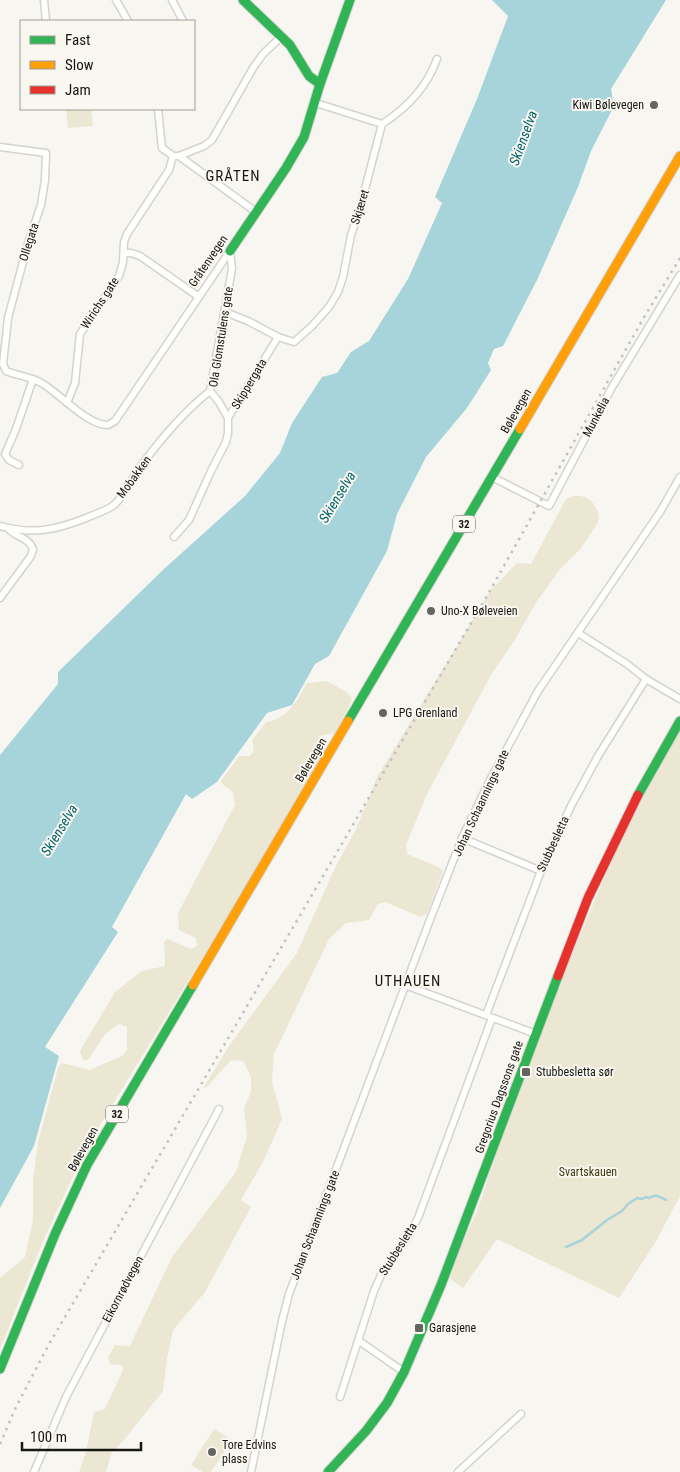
<svg xmlns="http://www.w3.org/2000/svg" width="680" height="1472" font-family="'Roboto Condensed',sans-serif">
<rect width="100%" height="100%" fill="#f7f6f1"/>
<g fill="#ece7d2">
<path d="M66,109H91L93,126L68,128Z"/>
<path d="M573,496H581L588,499L593,503L597,510L599,517L597,524L581,548L561,568L537,601L514,641L492,673L427,794L406,845L407,854L438,867L443,871L427,914L420,917L386,902L378,904L369,920L346,923L329,939L274,1054L272,1081L282,1119L264,1160L241,1200L251,1207L205,1292L173,1330L167,1359L163,1391L123,1441L112,1452L106,1472H79L86,1452L94,1412L105,1409L123,1370L122,1365L110,1364L108,1357L115,1345L130,1346L172,1257L236,1172L247,1136L244,1108L251,1092V1077L243,1061L231,1060L206,1088L204,1087L229,1046L297,953L334,870L356,829L377,777L491,590L517,563L531,564L566,499Z"/>
<path d="M326,681L345,691L352,698L349,707L335,733L319,736L320,745L326,751L267,852L86,1148L44,1239L0,1349V1278L25,1257L33,1220V1180L38,1142L58,1068L62,1063L90,1070L122,1056L127,1050V1027L119,1024L105,1034L88,1060H83L80,1051L115,992L142,971L165,966L164,942L168,939L191,949L197,946L196,938L179,930L178,913L235,805L233,792L222,784L221,781L239,756H250L254,750L252,740L266,722C288,719 297,700 307,683Z"/>
<path d="M680,730V1196L655,1243L619,1298L497,1239L463,1288L450,1279L458,1253L478,1209L497,1151L559,985L635,805Z"/>
<path d="M214,1429L232,1440L211,1472H203L191,1465Z"/>
</g>
<path fill="#a6d4da" d="M492,0H666L611,89L614,106L591,151L578,187L538,278L503,346L494,349L488,363L491,370L467,408L426,457L397,514L387,551L329,656L315,664L292,705L267,713L217,782L192,799L186,794L112,927L118,932L45,1047L59,1056L34,1146L0,1208V755L58,684V672L164,569L245,496L280,453L292,423L322,377L337,373L351,352L369,341L408,279L442,203L435,197L477,99L508,16Z"/>
<g fill="none" stroke-linecap="round" stroke-linejoin="round">
<path stroke="#a6d4da" stroke-width="2.5" d="M566,1247L582,1240L607,1220L622,1211L628,1204L637,1198L642,1199L646,1197L650,1198C655,1193 660,1197 666,1200"/>
<g stroke="#d4d3cf" stroke-width="9">
<g id="street">
<path d="M44,0L46,21"/>
<path d="M116,0L128,21"/>
<path d="M172,0L183,21"/>
<path d="M316,103L382,124"/>
<path d="M158,109L162,148L173,156H179L256,212"/>
<path d="M0,147L46,153L45,180L41,205L28,243L8,318L3,364L6,371C18,376 32,377 43,384C60,394 87,425 108,425L115,421L230,251"/>
<path d="M179,156L204,146L212,140L253,68L263,54L282,36"/>
<path d="M124,253H131L140,256L199,297"/>
<path d="M225,312L248,321L278,337L294,342L312,326L329,307L338,292L343,277L351,235L359,212L382,124C407,108 427,87 437,59"/>
<path d="M67,403L75,383L80,334L119,276L123,262L124,242L127,234L169,170L173,156"/>
<path d="M228,418L219,402L210,391L232,269L230,251"/>
<path d="M19,465L9,460L5,454L16,429L33,379"/>
<path d="M492,477L549,506L611,389L680,275"/>
<path d="M0,526C32,535 56,530 86,518C95,514 106,511 114,505C125,495 130,482 138,470C159,441 182,413 210,391"/>
<path d="M174,537L189,520L211,471L226,442L228,433V418L278,337"/>
<path d="M0,598L31,556L33,549C29,537 14,537 8,528"/>
<path d="M578,633L627,664L646,679L680,699"/>
<path d="M462,838L541,871"/>
<path d="M405,985L536,1034"/>
<path d="M486,1015L541,871L571,806L598,756L646,679"/>
<path d="M359,1341L404,1372"/>
<path d="M340,1397L374,1291L382,1273L409,1235L418,1218L492,1018"/>
<path d="M34,1472L66,1397L219,1109"/>
<path d="M251,1472L282,1321L289,1294L428,925L462,838L490,780L538,691L660,512L680,477"/>
<path d="M458,1472L521,1414"/>
</g>
</g>
<g stroke="#d4d3cf" stroke-width="11">
<g id="fast">
<path d="M243,0L290,45L309,76L320,84"/>
<path d="M230,251L286,168L304,137L320,84L350,0"/>
<path d="M348,721L520,429"/>
<path d="M638,795L680,721"/>
<path d="M0,1369L55,1234L87,1165L193,985"/>
<path d="M328,1472L366,1431L387,1403L404,1372L441,1285L558,976"/>
</g>
</g>
<g stroke="#d4d3cf" stroke-width="11">
<g id="slow">
<path d="M520,429L680,156"/>
<path d="M193,985L348,721"/>
</g>
</g>
<g stroke="#d4d3cf" stroke-width="11">
<path id="jam" d="M558,976L588,898L638,795"/>
</g>
<use href="#street" stroke="#fefefd" stroke-width="6"/>
<use href="#fast" stroke="#30b455" stroke-width="9"/>
<use href="#slow" stroke="#ff9f0a" stroke-width="9"/>
<use href="#jam" stroke="#e5322d" stroke-width="9"/>
<path stroke="#c1c1c1" stroke-width="2.5" stroke-dasharray="2.5 5" stroke-linecap="butt" d="M0,1444L15,1409L48,1346L491,589L643,319L680,258"/>
</g>
<g fill="#656461" stroke="#f9f7ef" stroke-width="2">
<circle cx="654" cy="105" r="5"/>
<circle cx="431" cy="611" r="5"/>
<circle cx="383" cy="713" r="5"/>
<rect x="521" y="1067" width="10" height="10" rx="2.5"/>
<rect x="414" y="1323" width="10" height="10" rx="2.5"/>
<circle cx="212" cy="1452" r="5"/>
</g>
<g text-anchor="middle" stroke-width="4" stroke-linejoin="round" paint-order="stroke">
<g fill="#f9f7ef" stroke="#5a5a55" stroke-width="1">
<rect x="453" y="515.5" width="22" height="17" rx="4"/>
<rect x="106" y="1105.5" width="22" height="17" rx="4"/>
</g>
<g font-size="11" font-weight="bold" fill="#161613">
<text x="464" y="528">32</text>
<text x="117" y="1118">32</text>
</g>
<g font-size="12" fill="#161613" stroke="#f9f7ef" text-anchor="start">
<text x="644" y="109" text-anchor="end">Kiwi Bølevegen</text>
<text x="441" y="615">Uno-X Bøleveien</text>
<text x="393" y="717">LPG Grenland</text>
<text x="536" y="1076">Stubbesletta sør</text>
<text x="429" y="1332">Garasjene</text>
<text x="222" y="1449">Tore Edvins<tspan x="222" dy="14">plass</tspan></text>
</g>
<g font-size="12" fill="#161613" stroke="#f9f7ef">
<text transform="translate(360 207) rotate(-73)" y="4">Skjæret</text>
<text transform="translate(29 242) rotate(-72)" y="4">Ollegata</text>
<text transform="translate(208 261) rotate(-56)" y="4">Gråtenvegen</text>
<text transform="translate(100 303) rotate(-57)" y="4">Wirichs gate</text>
<text transform="translate(221 337) rotate(-81)" y="4">Ola Glomstulens gate</text>
<text transform="translate(249 384) rotate(-59)" y="4">Skippergata</text>
<text transform="translate(516 411) rotate(-60)" y="4">Bølevegen</text>
<text transform="translate(596 417) rotate(-62)" y="4">Munkelia</text>
<text transform="translate(134 477) rotate(-54)" y="4">Mobakken</text>
<text transform="translate(311 760) rotate(-59)" y="4">Bølevegen</text>
<text transform="translate(481 803) rotate(-65)" y="4">Johan Schaannings gate</text>
<text transform="translate(553 844) rotate(-65)" y="4">Stubbesletta</text>
<text transform="translate(499 1097) rotate(-70)" y="4">Gregorius Dagssons gate</text>
<text transform="translate(83 1149) rotate(-61)" y="4">Bølevegen</text>
<text transform="translate(315 1225) rotate(-69)" y="4">Johan Schaannings gate</text>
<text transform="translate(398 1249) rotate(-58)" y="4">Stubbesletta</text>
<text transform="translate(123 1289) rotate(-62)" y="4">Eikornrødvegen</text>
</g>
<g font-size="12" fill="#41380f" stroke="#f9f7ef">
<text x="588" y="1176">Svartskauen</text>
</g>
<g font-size="14" font-style="italic" fill="#00636e" stroke="#f9f7ef">
<text transform="translate(523 138) rotate(-70)" y="5">Skienselva</text>
<text transform="translate(337 497) rotate(-59)" y="5">Skienselva</text>
<text transform="translate(59 830) rotate(-59)" y="5">Skienselva</text>
</g>
<g font-size="15" letter-spacing="1" fill="#161613" stroke="#f9f7ef">
<text x="233" y="181">GRÅTEN</text>
<text x="408" y="986">UTHAUEN</text>
</g>
</g>
<rect x="20" y="20" width="175" height="90" fill="#f9f7ef" stroke="#9e9d97"/>
<rect x="30" y="36" width="25" height="8" fill="#30b455" stroke="#9e9d97"/>
<text x="65" y="45" font-size="15" fill="#161613">Fast</text>
<rect x="30" y="61" width="25" height="8" fill="#ff9f0a" stroke="#9e9d97"/>
<text x="65" y="70" font-size="15" fill="#161613">Slow</text>
<rect x="30" y="86" width="25" height="8" fill="#e5322d" stroke="#9e9d97"/>
<text x="65" y="95" font-size="15" fill="#161613">Jam</text>
<path d="M22 1442v8h119v-8" fill="none" stroke="#161613" stroke-width="2.5"/>
<text x="30" y="1442" font-size="15" fill="#161613" stroke="#f9f7ef" stroke-width="4" paint-order="stroke">100 m</text>
</svg>
